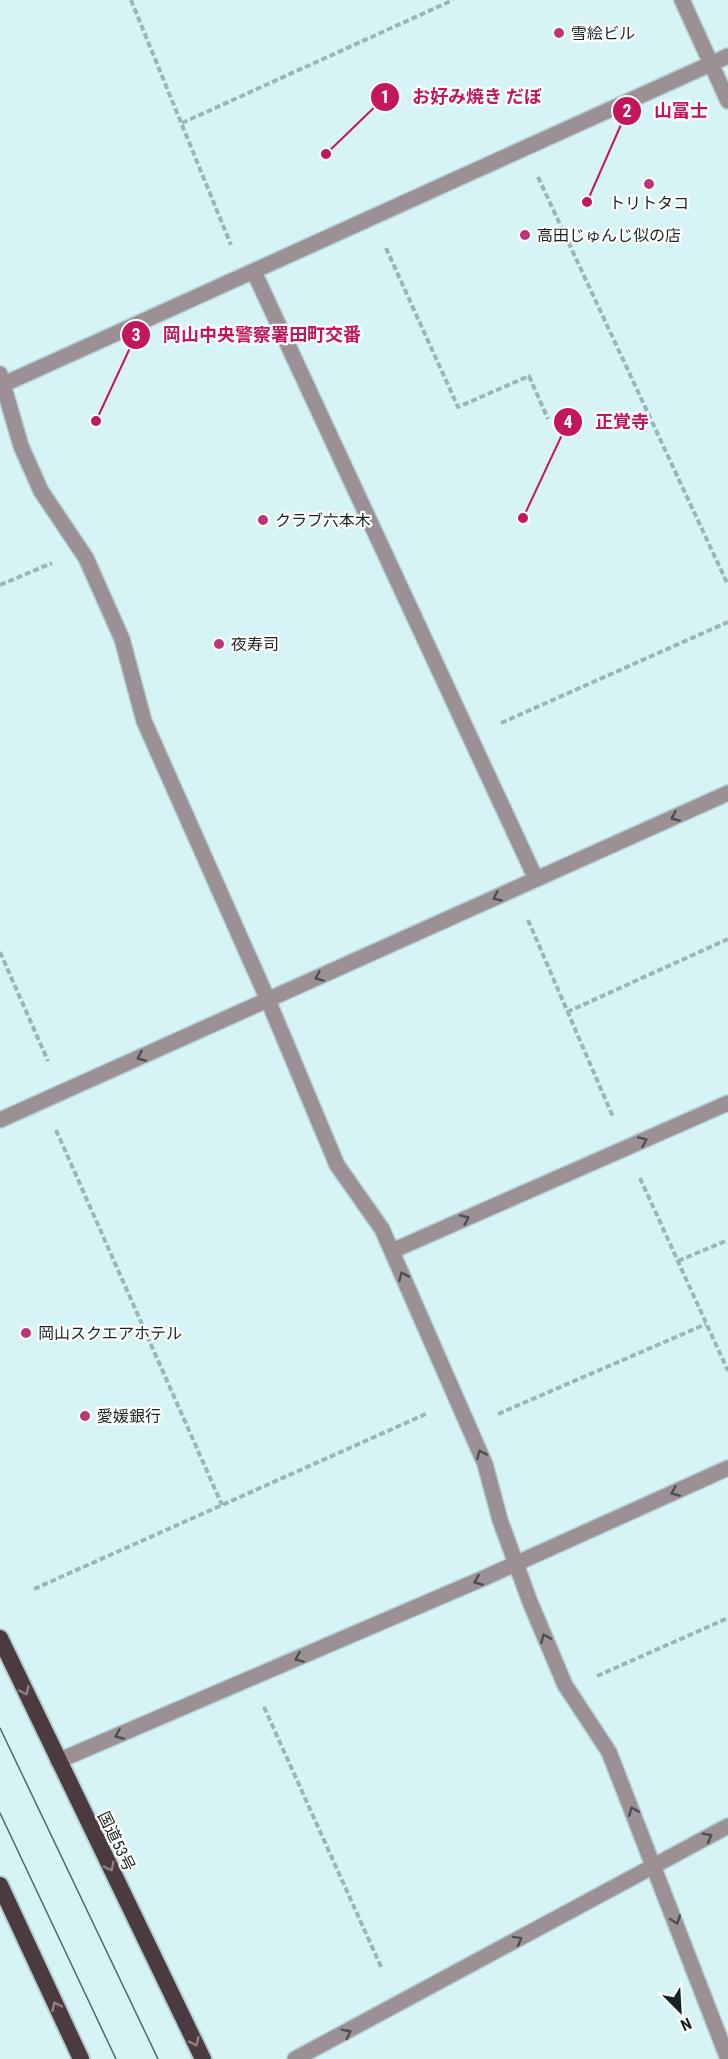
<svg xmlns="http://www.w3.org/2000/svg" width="728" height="2059" font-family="'Roboto Condensed','Noto Sans JP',sans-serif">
<rect width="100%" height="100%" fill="#d6f4f6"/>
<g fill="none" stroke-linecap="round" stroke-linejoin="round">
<g stroke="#b4ced0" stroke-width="18">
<g id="minor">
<path d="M682,0L728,101"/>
<path d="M254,272L536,879"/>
<path d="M0,374L21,446L41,491L86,558L122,639L144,721L268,1000L337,1165L382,1229L485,1464L500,1520L530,1602L565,1685L609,1752L728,2059"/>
<path d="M0,386L728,56"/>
<path d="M0,1120L728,793"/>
<path d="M392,1251L728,1103"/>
<path d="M58,1761L484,1578L728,1468"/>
</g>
</g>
<g stroke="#b4ced0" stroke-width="18">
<path id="tertiary" d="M295,2059L728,1826"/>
</g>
<g stroke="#b4ced0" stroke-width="20">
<g id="trunk">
<path d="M0,1638L203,2059"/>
<path d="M0,1885L81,2059"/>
</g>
</g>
<g stroke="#9db5b7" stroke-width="4" stroke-dasharray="6 3" stroke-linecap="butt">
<path d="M131,0L231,245"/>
<path d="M182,123L453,0"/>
<path d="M538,177L728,585"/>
<path d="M386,248L458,407L529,376L548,419"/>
<path d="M0,585L52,563"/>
<path d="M501,723L728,622"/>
<path d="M528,920L613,1117"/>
<path d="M0,952L48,1061"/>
<path d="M567,1012L728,939"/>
<path d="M56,1130L222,1505"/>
<path d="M640,1178L728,1371"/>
<path d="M678,1261L728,1240"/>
<path d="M498,1414L706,1324"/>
<path d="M34,1589L428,1413"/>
<path d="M597,1676L728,1618"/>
<path d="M264,1707L382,1969"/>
</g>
<use href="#minor" stroke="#9b9094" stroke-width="15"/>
<use href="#tertiary" stroke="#9b9094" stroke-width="15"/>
<use href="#trunk" stroke="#4c3a41" stroke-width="16"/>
<g stroke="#556668" stroke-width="1.5">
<path d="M0,1728L158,2059"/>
<path d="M0,1813L116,2059"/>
</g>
</g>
<defs><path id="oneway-chevron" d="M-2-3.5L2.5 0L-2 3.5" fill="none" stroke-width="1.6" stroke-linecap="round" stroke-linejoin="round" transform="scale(1.5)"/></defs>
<g stroke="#4c4f51">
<use href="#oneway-chevron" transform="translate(675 817) rotate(156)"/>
<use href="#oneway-chevron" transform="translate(497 897) rotate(156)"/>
<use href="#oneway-chevron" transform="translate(319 977) rotate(156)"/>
<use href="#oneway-chevron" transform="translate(141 1057) rotate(156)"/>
<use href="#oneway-chevron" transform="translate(643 1141) rotate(-24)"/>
<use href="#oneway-chevron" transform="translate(465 1219) rotate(-24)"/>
<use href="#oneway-chevron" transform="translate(403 1276) rotate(-114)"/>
<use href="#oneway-chevron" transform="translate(481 1454) rotate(-114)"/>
<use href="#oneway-chevron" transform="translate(675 1492) rotate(156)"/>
<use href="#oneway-chevron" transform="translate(478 1581) rotate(157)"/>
<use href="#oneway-chevron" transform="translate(545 1638) rotate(-113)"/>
<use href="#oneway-chevron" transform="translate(299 1658) rotate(157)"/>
<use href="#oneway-chevron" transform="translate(119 1735) rotate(157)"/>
<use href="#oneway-chevron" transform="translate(633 1811) rotate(-112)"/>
<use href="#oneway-chevron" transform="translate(708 1837) rotate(-28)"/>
<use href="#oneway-chevron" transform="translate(676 1920) rotate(69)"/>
<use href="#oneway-chevron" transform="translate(518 1940) rotate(-29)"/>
<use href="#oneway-chevron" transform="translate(347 2033) rotate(-28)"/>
</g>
<g stroke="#8b7f84">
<use href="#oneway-chevron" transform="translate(25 1691) rotate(65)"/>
<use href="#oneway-chevron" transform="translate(110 1867) rotate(64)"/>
<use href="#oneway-chevron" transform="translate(56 2006) rotate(-115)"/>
<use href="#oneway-chevron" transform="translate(195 2042) rotate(64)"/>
</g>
<g fill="#bb3679" stroke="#fff" stroke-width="2">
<circle cx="559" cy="33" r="6"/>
<circle cx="649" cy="184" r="6"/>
<circle cx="525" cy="235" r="6"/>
<circle cx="263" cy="520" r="6"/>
<circle cx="219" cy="644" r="6"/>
<circle cx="26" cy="1333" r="6"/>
<circle cx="85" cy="1416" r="6"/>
</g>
<g text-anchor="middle" stroke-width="4.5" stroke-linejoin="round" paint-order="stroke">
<g font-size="16" fill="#182324" stroke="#fff" text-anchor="start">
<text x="571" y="39">雪絵ビル</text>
<text x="649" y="209" text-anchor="middle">トリトタコ</text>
<text x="537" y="241">高田じゅんじ似の店</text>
<text x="275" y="526">クラブ六本木</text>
<text x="231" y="650">夜寿司</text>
<text x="38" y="1339">岡山スクエアホテル</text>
<text x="97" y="1422">愛媛銀行</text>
</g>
<g font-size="16" fill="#182324" stroke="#fff">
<text transform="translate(117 1841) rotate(64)" y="6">国道53号</text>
</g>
</g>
<path fill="none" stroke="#c2185b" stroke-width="2" d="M326 154L385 97M587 202L627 111M96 421L136 335M523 518L568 422"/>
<g fill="#c2185b" stroke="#fff" stroke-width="2">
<circle cx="326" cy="154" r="6"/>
<circle cx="587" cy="202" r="6"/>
<circle cx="96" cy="421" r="6"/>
<circle cx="523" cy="518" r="6"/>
<circle cx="385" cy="97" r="15"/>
<circle cx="627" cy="111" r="15"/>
<circle cx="136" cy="335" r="15"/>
<circle cx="568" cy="422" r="15"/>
</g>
<g font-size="18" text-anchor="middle" font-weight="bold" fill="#fff">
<text x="385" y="103">1</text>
<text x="627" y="117">2</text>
<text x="136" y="341">3</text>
<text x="568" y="428">4</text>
</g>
<g font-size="18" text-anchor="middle" font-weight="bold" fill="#c2185b" stroke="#fff" stroke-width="4.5" stroke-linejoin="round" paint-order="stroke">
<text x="477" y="103">お好み焼き だぼ</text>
<text x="681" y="117">山冨士</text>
<text x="262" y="341">岡山中央警察署田町交番</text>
<text x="622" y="428">正覚寺</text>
</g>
<g transform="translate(680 2011) rotate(156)" stroke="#ffffff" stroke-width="4.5" paint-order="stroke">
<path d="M0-4.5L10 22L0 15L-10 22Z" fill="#182324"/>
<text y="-9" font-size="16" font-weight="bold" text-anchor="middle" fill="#182324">N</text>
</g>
</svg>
